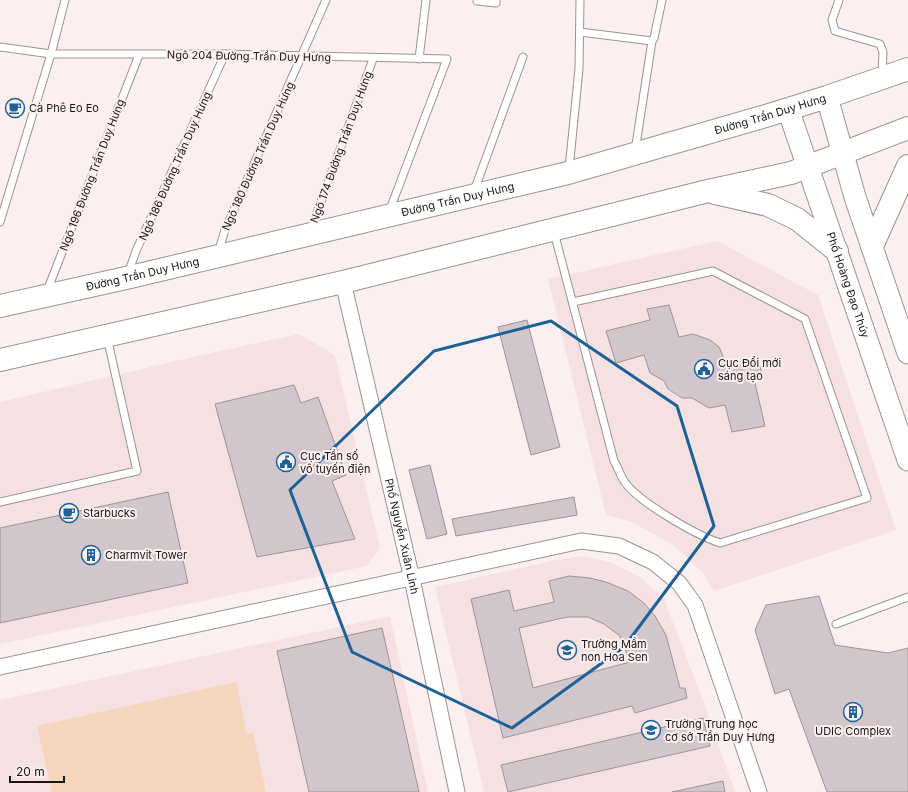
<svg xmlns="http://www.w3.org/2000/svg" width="908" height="792" font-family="Inter,sans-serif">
<rect width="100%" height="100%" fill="#fceff0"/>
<g fill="#f6e1e2">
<path d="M717,241L818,295L896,530L714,591L702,572L673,545L632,522L606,515L548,279Z"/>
<path d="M299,334L335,355L380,548L367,566L0,644V402L206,354Z"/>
<path d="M583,556L610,562L640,577L664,599L703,700L735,792H484L435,587L556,560Z"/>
<path d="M390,616L428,792H0V700Z"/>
</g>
<path fill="#f5d6bc" d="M236,682L247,734L253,733L266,792H52L37,726Z"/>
<g fill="#d1c6cb" stroke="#9c9297" fill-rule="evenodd">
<path d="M669,305L679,337L693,334L710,340L719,347L723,356L724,365L757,358L763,376L754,379L765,426L732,432L725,405L709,408L692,398H682L668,389L664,381L650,373L644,355L616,363L606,331L650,320L647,309Z"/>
<path d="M527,320L560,447L531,455L498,327Z"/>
<path d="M294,385L301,403L318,397L346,475L332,481L355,539L257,557L215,404Z"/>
<path d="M430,465L447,534L427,539L409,470Z"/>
<path d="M168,492L188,583L0,623V528Z"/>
<path d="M574,497L577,515L456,536L452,519Z"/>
<path d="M569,576L590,578L606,582L628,591L644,603L655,616L666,635L680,688H685L687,698L635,713L632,706L503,738L471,599L509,590L514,611L554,602L549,581ZM567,617H588L604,624L620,636L630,662L533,688L519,628Z"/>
<path d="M819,596L835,645L888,653L908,648V792H827L789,689L775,694L755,630L766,605Z"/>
<path d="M382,628L419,792H309L277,651Z"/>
<path d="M703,718L710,746L508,792L501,765Z"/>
<path d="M723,781L725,792H672Z"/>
</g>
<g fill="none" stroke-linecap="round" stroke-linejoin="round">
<g stroke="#9e9192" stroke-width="9">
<g id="lane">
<path d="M839,0L832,20L835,31L880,44L883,52L882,75"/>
<path d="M477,1L496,3V0"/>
<path d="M580,32L652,41"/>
<path d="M0,47L51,54H225L447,59L389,212"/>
<path d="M419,59L426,0"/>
<path d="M635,151L652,41L654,38L662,0"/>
<path d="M569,169L579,69L580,0"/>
<path d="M474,191L523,57"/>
<path d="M0,222L51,54L65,0"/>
<path d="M311,229L373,59"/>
<path d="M554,232L614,461C618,467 620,475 624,481C638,502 696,535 720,543L867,498L805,319L713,271L573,302"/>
<path d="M218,253L225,230L326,0"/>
<path d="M128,274L136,251L225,54"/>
<path d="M47,291L139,55"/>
<path d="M0,502L137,471L107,337"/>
<path d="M836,624L908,597"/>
</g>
</g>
<g stroke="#9e9192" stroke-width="17">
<g id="street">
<path id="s1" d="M343,282L412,579L457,792"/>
<path d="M0,667L581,541L619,546L653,562L679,583L695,605L759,792"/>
</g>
</g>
<g stroke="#9e9192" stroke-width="23">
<g id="secondary">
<path d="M827,97L855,197L908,353"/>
<path id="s2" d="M788,109L908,460"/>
</g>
</g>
<g stroke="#9e9192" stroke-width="24">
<g id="primary">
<path d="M715,193L768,205L797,219L837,251"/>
<path d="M872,246L908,166"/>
<path id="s3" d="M0,306L126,278L568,173L769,115L827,97L908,69"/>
<path d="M0,360L343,282L708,191L791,173L908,128"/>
</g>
</g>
<use href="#lane" stroke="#fff" stroke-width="7"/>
<use href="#street" stroke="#fff" stroke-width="15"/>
<use href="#secondary" stroke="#fff" stroke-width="21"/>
<use href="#primary" stroke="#fff" stroke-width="22"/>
</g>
<path fill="none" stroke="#1d6196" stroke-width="3" stroke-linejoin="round" d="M551,321L677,406L714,526L624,647L512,728L352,652L290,490L434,351Z"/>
<defs>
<g id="cafe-ring" transform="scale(1)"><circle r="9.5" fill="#fceff0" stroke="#1d6196" stroke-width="1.5"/><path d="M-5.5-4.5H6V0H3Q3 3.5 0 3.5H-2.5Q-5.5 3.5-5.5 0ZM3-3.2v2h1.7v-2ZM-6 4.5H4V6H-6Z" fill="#1d6196"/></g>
<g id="civic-ring" transform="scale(1)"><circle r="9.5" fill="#fceff0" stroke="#1d6196" stroke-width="1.5"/><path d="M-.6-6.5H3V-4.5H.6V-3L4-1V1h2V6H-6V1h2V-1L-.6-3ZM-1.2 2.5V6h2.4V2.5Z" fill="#1d6196"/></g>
<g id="building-ring" transform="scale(1)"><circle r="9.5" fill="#fceff0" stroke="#1d6196" stroke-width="1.5"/><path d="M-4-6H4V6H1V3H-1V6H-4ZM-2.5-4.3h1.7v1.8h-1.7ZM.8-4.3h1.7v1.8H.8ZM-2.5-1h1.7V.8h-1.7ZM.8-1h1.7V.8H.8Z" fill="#1d6196"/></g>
<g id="school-ring" transform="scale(1)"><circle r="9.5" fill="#fceff0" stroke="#1d6196" stroke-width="1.5"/><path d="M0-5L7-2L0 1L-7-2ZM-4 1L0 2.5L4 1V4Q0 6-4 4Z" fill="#1d6196"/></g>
</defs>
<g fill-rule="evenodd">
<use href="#cafe-ring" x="15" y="108"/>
<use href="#civic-ring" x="704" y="369"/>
<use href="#civic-ring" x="286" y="462"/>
<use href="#cafe-ring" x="69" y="513"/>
<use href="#building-ring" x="91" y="555"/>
<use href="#school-ring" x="567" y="650"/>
<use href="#building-ring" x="853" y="712"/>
<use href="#school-ring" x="651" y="730"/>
</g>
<g text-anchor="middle" stroke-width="4" stroke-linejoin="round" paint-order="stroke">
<g font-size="11" fill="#191515" stroke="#fceff0">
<text transform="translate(249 56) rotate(1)" y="4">Ngõ 204 Đường Trần Duy Hưng</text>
<text dy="4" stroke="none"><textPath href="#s3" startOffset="794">Đường Trần Duy Hưng</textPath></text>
<text transform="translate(341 147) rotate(-70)" y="4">Ngõ 174 Đường Trần Duy Hưng</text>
<text transform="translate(258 156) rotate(-66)" y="4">Ngõ 180 Đường Trần Duy Hưng</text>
<text transform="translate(175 166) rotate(-66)" y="4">Ngõ 186 Đường Trần Duy Hưng</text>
<text transform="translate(92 175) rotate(-69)" y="4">Ngõ 196 Đường Trần Duy Hưng</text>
<text dy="4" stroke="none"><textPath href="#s3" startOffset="470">Đường Trần Duy Hưng</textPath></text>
<text dy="4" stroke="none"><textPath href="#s3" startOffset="146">Đường Trần Duy Hưng</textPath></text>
<text dy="4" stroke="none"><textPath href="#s2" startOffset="186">Phố Hoàng Đạo Thúy</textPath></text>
<text dy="4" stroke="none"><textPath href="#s1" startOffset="261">Phố Nguyễn Xuân Linh</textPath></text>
</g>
<g font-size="11" fill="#191515" stroke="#fceff0" text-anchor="start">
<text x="29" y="112">Cà Phê Eo Eo</text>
<text x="718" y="367">Cục Đổi mới<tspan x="718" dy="13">sáng tạo</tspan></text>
<text x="300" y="460">Cục Tần số<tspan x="300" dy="13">vô tuyến điện</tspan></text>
<text x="83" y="517">Starbucks</text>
<text x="105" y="559">Charmvit Tower</text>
<text x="581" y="648">Trường Mầm<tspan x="581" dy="13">non Hoa Sen</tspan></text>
<text x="665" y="728">Trường Trung học<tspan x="665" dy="13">cơ sở Trần Duy Hưng</tspan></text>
<text x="853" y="735" text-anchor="middle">UDIC Complex</text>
</g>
</g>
<path d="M10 776v6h54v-6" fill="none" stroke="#191515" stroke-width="2"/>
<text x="16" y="776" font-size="12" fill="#191515" stroke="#fceff0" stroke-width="3" paint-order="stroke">20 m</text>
</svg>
